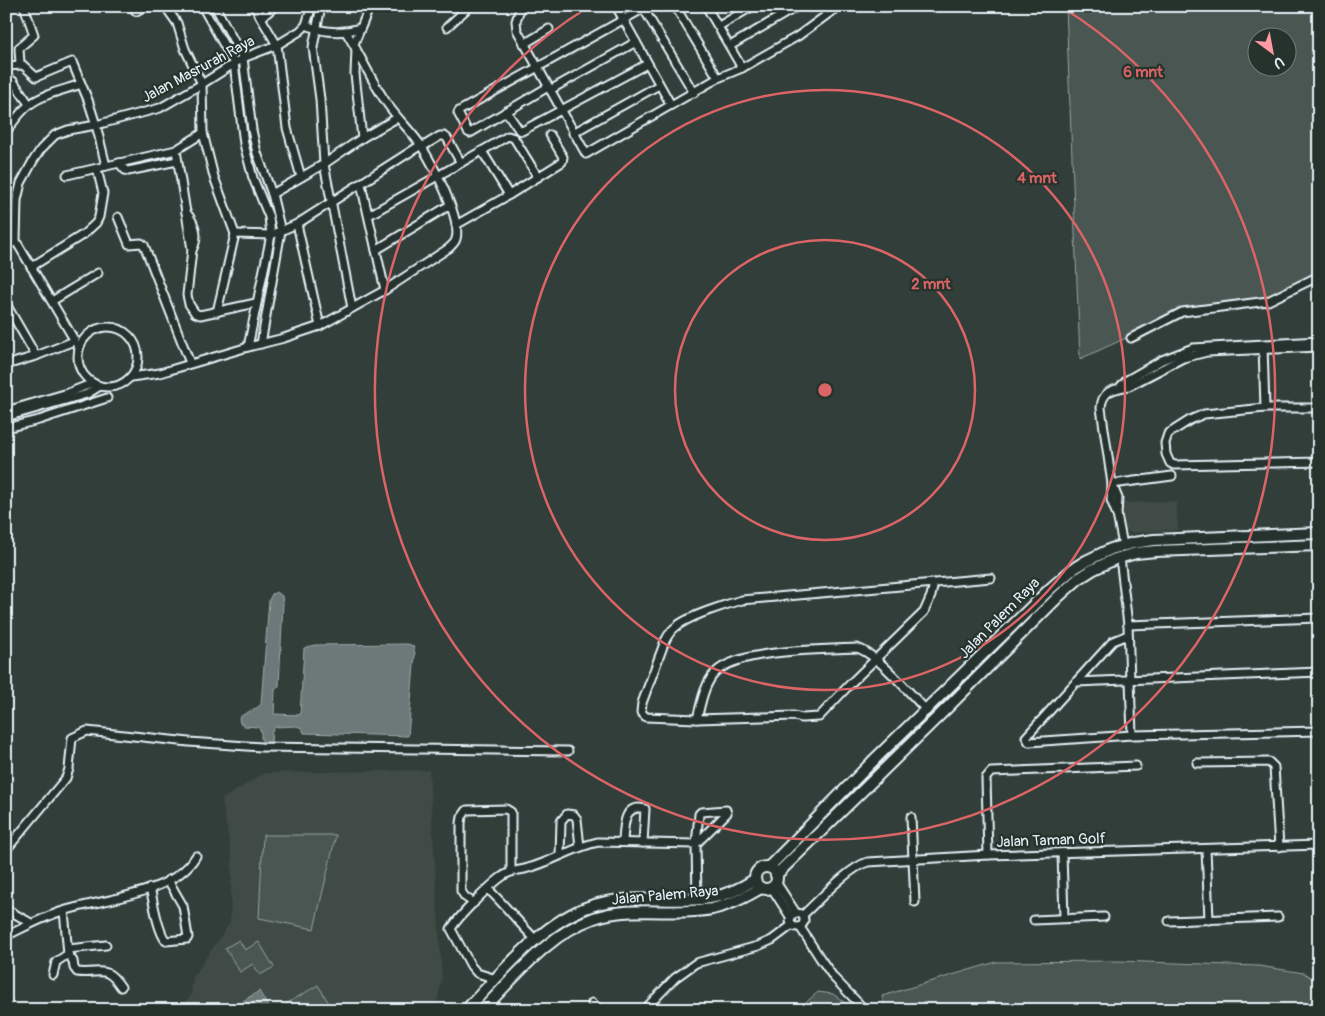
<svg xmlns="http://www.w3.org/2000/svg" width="1325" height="1016" font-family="Pangolin,sans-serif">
<rect width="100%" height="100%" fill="#323e39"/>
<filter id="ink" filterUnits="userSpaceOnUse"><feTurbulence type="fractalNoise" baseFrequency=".02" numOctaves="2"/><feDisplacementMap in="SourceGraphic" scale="10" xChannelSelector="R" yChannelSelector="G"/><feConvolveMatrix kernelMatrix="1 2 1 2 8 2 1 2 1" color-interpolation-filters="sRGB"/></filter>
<g filter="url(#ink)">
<g fill="#3f4b46">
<path d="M1176,501L1178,530L1130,533L1122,527V503Z"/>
<path d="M429,770L442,979L435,1010H177L191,996L193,977L230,923L232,859L222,799L265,773Z"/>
</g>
<g fill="#495651" stroke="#98a4a4" fill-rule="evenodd">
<path d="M1066,6H1319V277L1264,306L1181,313L1080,359ZM1258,38H1288V68H1258Z"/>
<path d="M263,835H336L314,929L259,918Z"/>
<path d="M239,940L245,950L259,942L274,967L260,975L253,964L240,972L225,948Z"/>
<path d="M1118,961L1259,966L1304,973L1319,983V1010H885L882,996L996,962Z"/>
<path d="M318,985L333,1010H289L286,1004Z"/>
<path d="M818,992L833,994L855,1010H797Z"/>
</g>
<g fill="#6d7978" stroke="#9ea9ab">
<path d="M277,592L282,596L283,603L279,686L275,690L274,714L300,715L304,648L315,645L408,644L413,646L415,654L408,736L304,733L302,728L296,726L275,727L272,731L271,742L264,744L261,739V731L258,727L244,726L240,723L239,718C246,711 255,711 261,704L269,600L272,594Z"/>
<path d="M259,991L270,1010H248L243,1001Z"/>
</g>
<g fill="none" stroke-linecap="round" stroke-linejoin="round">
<g stroke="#e8f1f8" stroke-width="11">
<g id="street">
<path d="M132,6L136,11L146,6"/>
<path d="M165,6L177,23L185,49L202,84L203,133L214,177L235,234L217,312"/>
<path d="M215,6L243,58L252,130L257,153L272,194L281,231L261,344"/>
<path d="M254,6L277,45L287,128L301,177"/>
<path d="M321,6L313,47L320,99L324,164L352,308"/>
<path d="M521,6L516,21L517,30L586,154L718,78L742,68L798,36L839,6"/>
<path d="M616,6L671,105"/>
<path d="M642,6L694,93"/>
<path d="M675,6L718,78"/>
<path d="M706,6L742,68"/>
<path d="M261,18L275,6"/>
<path d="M306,25C324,33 341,34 360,28"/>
<path d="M719,26L753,6"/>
<path d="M447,27L470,6"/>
<path d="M354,44L370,6"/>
<path d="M524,44L549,29"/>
<path d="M730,46L798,6"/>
<path d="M356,49L355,74L362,138"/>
<path d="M20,64L19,48L34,35L24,6"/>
<path d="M6,66L23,65L36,77L72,62L88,100L96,125L106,166"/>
<path d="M13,81L29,104"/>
<path d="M548,87L470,133L468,132L458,113L459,111L648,6"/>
<path d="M550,90L636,42"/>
<path d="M506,111L519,130L522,131L647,64"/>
<path d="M6,132C13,122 20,112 29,105C43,94 64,90 81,84"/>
<path d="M573,133L659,85"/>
<path d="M422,147L440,136H444L447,138L461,163"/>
<path d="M176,150L192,250L187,295L189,304L195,313L200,315L256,303"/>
<path d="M482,151L509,195"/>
<path d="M119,163L125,170L128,171L177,161"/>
<path d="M67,175L176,150L203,133"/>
<path d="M361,184L385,290"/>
<path d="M272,194L324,164L362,138L397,118"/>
<path d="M186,212C195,223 200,237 192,250"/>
<path d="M369,215L508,136L514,138L538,177"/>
<path d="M118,217L129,244L141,243L144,245L190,363"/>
<path d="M297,224L320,326"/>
<path d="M456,225L509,195L562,162L563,157L550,135"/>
<path d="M235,234L271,235L297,224L421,145"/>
<path d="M6,246L16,241"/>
<path d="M376,250L450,205"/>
<path d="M31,267L84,234L96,223L99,217L103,193L97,169"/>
<path d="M52,301L98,273"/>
<path d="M6,304L36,356"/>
<circle cx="108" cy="357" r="30"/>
<path d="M1131,338L1182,312L1268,301L1319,276"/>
<path d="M1263,346L1265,408"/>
<path d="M248,347L284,338L320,326L385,290L449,248C452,245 455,243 456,239C462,219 433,165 422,147C411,130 395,117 384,99C370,78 360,54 346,32"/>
<path d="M79,348L16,241L17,200L21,183L33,161L41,149L55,135L68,130L96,125L160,108L202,84L243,58L277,45L300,31L306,25L311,9"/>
<path d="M6,365L36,356L74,341"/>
<path d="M131,377L160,373L248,347L271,235L269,217L253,178L244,144L234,63L202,6"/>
<path d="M1120,387L1127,380L1162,360L1193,348L1319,341"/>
<path d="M1319,408H1265L1204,414L1190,420L1168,434L1165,443L1166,454L1170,463L1174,465L1319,462"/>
<path d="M6,411L68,393L93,383"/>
<path d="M6,417L87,394L100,386"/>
<path d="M6,428L39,420L107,398"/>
<path d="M1112,484L1172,476"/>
<path d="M1113,486L1118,498L1117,515L1123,545"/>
<path d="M1117,515L1111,500L1112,484L1101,408C1102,390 1114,389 1129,386L1183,358L1207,352L1319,347"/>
<path d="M1120,557L1128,625L1132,735L1319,731"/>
<path d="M934,583L931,596L924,612L852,682L819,717L802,718L794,716L697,719L646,717L641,712L642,703L665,641C668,635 671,630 677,626C689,616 727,604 742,600L991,578"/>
<path d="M1128,625L1319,618"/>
<path d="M1128,635L1113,641L1026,737L1029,742L1132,735"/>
<path d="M1076,682L1319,672"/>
<path d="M697,719C701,704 704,684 715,673C738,649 822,650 856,648C875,651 912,696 927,711"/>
<path d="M1197,763L1269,762L1274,767L1279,847"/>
<path d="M911,817L915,902"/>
<path d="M623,842C624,827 623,803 645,809L643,843"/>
<path d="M1206,849L1209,920"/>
<path d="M6,850L66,778L69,769L72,738L87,731L189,742L261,747L568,751"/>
<path d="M1062,853L1064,918"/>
<path d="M560,855L561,821L567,814L574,815L577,819L580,847"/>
<path d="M988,855L986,778L991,772L1136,766"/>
<path d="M776,882L796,913"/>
<path d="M771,887L791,918"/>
<path d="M150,888C154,903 157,930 166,941L187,939L188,937L183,906L168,880"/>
<path d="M488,889C505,905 519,923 535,939"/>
<path d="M474,903L465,897L461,891V823L462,817L467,810L506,809L511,812V871"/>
<path d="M6,909L31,923"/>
<circle cx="797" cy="920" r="7"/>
<path d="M803,915C818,901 849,867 868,862L988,855L1319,845"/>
<path d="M1034,920L1104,917"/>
<path d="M1169,921L1278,917"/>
<path d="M800,927L820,958L834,978L865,1010"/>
<path d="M6,936C25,927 43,917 63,911C102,899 173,895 196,856"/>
<path d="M68,949L106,945"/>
<path d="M68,954L73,961L74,968L77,972C100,975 105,963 121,987"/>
<path d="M53,975L56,962L68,954L64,911"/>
<path d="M496,979L477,973L471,966L451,929C457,918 491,884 503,876C511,870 519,871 528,868C552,862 573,847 598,842L696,844L727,813L726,810L701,812L699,814L696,844L697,899"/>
<path d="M592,1003L600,1010"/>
<path d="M644,1010L675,978L696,963L758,946L772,940L792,925"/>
</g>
</g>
<g stroke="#e8f1f8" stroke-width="14">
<g id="secondary">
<circle cx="766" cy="878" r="11"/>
<path d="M769,867L877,757L1051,588L1073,569L1086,561L1111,549L1133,543L1154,540L1319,533"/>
<path d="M776,875L947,708L1059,596L1078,579L1092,570L1115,559L1136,553L1156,551L1319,545"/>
<path d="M466,1010C501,974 542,922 591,906C629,893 670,904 709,898C725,896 740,889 754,880"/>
<path d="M482,1010C516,976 548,934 594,918C632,905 673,916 712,909C730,905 746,897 761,888"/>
</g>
</g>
<use href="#street" stroke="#26332d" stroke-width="7"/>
<use href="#secondary" stroke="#26332d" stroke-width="10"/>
</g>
</g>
<g fill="none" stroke="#db6466" stroke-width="2.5">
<circle cx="825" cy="390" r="150"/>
<circle cx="825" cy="390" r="300"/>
<path d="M1060 6A450 450 0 1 1 590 6"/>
</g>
<g text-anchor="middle" stroke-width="4.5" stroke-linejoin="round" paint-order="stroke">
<g font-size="15" fill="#e8f1f8" stroke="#26332d">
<text transform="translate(198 69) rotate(-28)" y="5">Jalan Masrurah Raya</text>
<text transform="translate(999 618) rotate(-45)" y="5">Jalan Palem Raya</text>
<text transform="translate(1051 840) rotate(-2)" y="5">Jalan Taman Golf</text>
<text transform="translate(665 895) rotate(-5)" y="5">Jalan Palem Raya</text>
</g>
</g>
<circle cx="825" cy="390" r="8" fill="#db6466" stroke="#26332d" stroke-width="2.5"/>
<g font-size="15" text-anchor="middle" font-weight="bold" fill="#db6466" stroke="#26332d" stroke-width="4.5" stroke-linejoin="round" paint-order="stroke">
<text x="1143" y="77">6 mnt</text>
<text x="1037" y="183">4 mnt</text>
<text x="931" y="289">2 mnt</text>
</g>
<rect width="1325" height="1016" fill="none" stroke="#26332d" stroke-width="25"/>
<rect x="12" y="12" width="1300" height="991" fill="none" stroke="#e8f1f8" stroke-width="2" filter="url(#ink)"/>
<g transform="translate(1272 52) rotate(148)"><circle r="24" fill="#26332d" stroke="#747f7e"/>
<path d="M0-4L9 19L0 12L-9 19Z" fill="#ff9aa2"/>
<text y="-8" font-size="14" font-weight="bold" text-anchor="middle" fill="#e8f1f8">U</text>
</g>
</svg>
